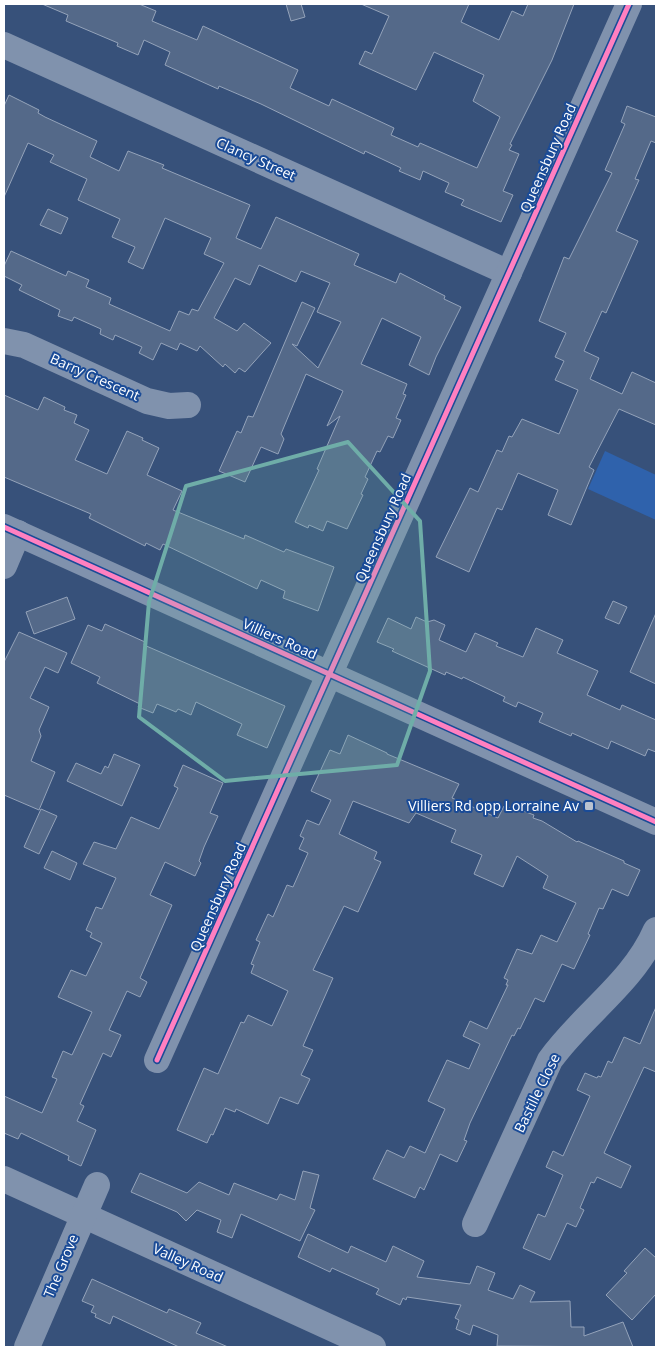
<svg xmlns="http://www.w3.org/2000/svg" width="660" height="1351" font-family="'Open Sans',sans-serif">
<rect width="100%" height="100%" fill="#37517a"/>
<path fill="#2f62ac" d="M605,451L656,475V520L588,489Z"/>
<g fill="#546989" stroke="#94a3ba">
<path d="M42,4H139L156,11L152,21L197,40L203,26L298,70L290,88L329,106L332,99L394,128L391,135L418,147L420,143L477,168L500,117L473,101L484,75L434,52L416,90L359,64L365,51L372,54L389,16L361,4H469L461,22L499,40L512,11L523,16L528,4H574L552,60L510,144L512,145L509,150L519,154L503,191L513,195L501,222L461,205L464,200L445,192L449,183L423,171L420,180L399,171L401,168L365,151L364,154L261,104L219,86L218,89L165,65L170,52L144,40L138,55L117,46L118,43L66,21L68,15Z"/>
<path d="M286,4H301L305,17L291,21Z"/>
<path d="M9,95L39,110L38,113L45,117L97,141L90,157L119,171L128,151L164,165L162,168L250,205L236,238L261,249L276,217L359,254L354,265L396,283L400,273L445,296L444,299L461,307L436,357L429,375L409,365L421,337L382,318L361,364L407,384L403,394L406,395L396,418L401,420L393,438L388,436L380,452L377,451L365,477L368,479L361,494L363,495L347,529L327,521L323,531L309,525L308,528L295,522L319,470L317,469L340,416L327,426L343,391L306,374L281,434L284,439L278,454L261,447L245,482L219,471L237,431L241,433L248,416L253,417L302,302L315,308L297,346L292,344L318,368L341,322L317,312L330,283L301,271L296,282L259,265L250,285L235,278L214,318L237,331L244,323L271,343L245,372L239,368L235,373L225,364L223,367L200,346L197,351L180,343L177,350L161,343L153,360L139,353L142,347L115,335L113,340L100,334L101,329L74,317L72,321L58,316L60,310L19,290L22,285L4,276V266L11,251L66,276L68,271L89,280L86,287L111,298L109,304L170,331L179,311L189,315L192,309L198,311L224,263L204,254L211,238L165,218L143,269L128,262L135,247L112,237L120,219L78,200L87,179L50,162L54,155L28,143L4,197V106Z"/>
<path d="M627,106L656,117V143L651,141L635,179L639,180L616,231L638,241L606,313L602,311L584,351L599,358L590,379L622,394L632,372L656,383V425L619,409L589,467L594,470L571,525L548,515L558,490L518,473L502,510L497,508L469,572L436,557L470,488L478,492L497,450L502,452L509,436L512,437L522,419L559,434L578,390L555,380L564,361L555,357L566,333L539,321L564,257L569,259L612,173L605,170L625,124L621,122Z"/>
<path d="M48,209L68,218L61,234L40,225Z"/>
<path d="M4,395L38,410L44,397L65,407L64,410L77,415L74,423L89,430L75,460L107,474L127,431L143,438L142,440L159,448L147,475L182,491L173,510L244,539L245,535L284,552L286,549L334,567L318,611L283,598L285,591L261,580L257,589L163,544L160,550L146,543L145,546L89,518L91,514L4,477Z"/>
<path d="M67,597L75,619L34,634L26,612Z"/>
<path d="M613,601L627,607L619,624L605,618Z"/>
<path d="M656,613V684L630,672Z"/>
<path d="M416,617L427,622L434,620L445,625L439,640L466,652L475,633L498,643L496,646L523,657L536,628L563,640L557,653L598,671L587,695L620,710L622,705L656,720V752L648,749L645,756L611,741L608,749L572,733L571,736L539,722L543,713L518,702L516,707L503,701L505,697L463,677L462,679L446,672L445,675L392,651L394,649L377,642L388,618L411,629Z"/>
<path d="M105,624L145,642L144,645L285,706L267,748L237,735L242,724L196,702L191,715L178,709L176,712L157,704L153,713L138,707L140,704L97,683L100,677L71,663L88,625L102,631Z"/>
<path d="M19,632L67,653L58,673L45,667L30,698L49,707L39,730L41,736L31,761L55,772L39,810L4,795V662Z"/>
<path d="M348,735L387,753V754L459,784L452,798L498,818L504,806L517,811L518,809L534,815L533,818L542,821L577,842L578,841L624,861V863L640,870L628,896L612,889L603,909L599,908L588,934L590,935L574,969L562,964L544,1002L535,998L520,1029L518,1028L514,1036L512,1035L470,1123L464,1140L467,1141L457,1162L440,1154L424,1190L420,1187L415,1198L373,1179L387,1150L404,1158L410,1146L425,1153L445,1109L428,1101L447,1060L469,1069L480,1044L463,1036L470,1021L487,1029L508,985H506L508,980L504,978L517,949L532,954L541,935L557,942L576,903L543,888L548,876L517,856L503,887L474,874L482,855L451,842L456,830L416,813L409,823L353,801L339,834L377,852L374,859L381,862L358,912L344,906L313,970L333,978L303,1046L313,1050L301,1075L310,1079L298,1104L280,1097L268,1124L236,1109L235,1112L225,1108L213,1135L211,1134L207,1143L177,1130L204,1068L218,1074L241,1022L244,1023L248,1015L272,1026L288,991L251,973L254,965L251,964L260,942L256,940L268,914L273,917L287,885L293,887L308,853L299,849L304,838L300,836L307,820L319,825L331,800L311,791L330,750L340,754Z"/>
<path d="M114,754L140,765L122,806L67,781L76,763L101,774L105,766L108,768Z"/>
<path d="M183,765L223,783L210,813L218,816L204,847L199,861L201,863L195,876L165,862L150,895L172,905L140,978L147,982L140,997L127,991L109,1030L121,1035L111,1057L103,1053L80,1104L84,1106L77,1121L96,1130L81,1166L68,1160L69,1156L21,1133L18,1139L4,1133V1096L42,1113L57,1079L52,1077L63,1051L72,1055L92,1012L58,997L71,970L86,976L102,943L90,937L92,933L86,930L96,907L102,909L116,878L83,864L94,842L116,849L131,817L159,829L178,788L174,786Z"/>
<path d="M41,809L57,816L39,854L24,847Z"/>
<path d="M52,851L77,863L70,880L44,868Z"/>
<path d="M656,1007V1072L644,1067L604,1153L631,1166L621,1188L597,1177L594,1183L591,1182L580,1208L584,1210L576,1227L567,1223L550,1260L523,1248L538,1214L545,1217L563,1175L546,1167L553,1151L563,1156L590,1096L577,1090L585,1073L597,1078L598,1076L601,1077L608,1061L612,1063L624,1037L640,1044Z"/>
<path d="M303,1171L319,1175L310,1208L315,1210L300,1241L241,1214L232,1238L217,1232L221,1220L197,1210L186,1221L177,1212L131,1192L140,1173L187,1193L199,1182L229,1195L234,1183L277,1200L280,1194L295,1200Z"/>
<path d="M308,1234L348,1253L351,1246L386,1262L393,1246L424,1261L417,1277L470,1284L477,1266L495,1273L488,1290L513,1299L520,1285L535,1292L530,1302L570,1301L571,1327H584V1336L623,1322L633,1347L497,1346L498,1335L473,1325L470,1335L456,1329L459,1320L455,1318L461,1305L407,1297L406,1300L403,1298L400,1305L376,1294L379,1289L332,1268L330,1272L298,1257Z"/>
<path d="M645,1248L656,1258V1294L632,1320L606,1295L627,1273L624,1271Z"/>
<path d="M92,1279L167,1313L169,1309L201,1323L196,1333L228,1347H179L113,1316L110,1324L95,1317L96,1314L91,1312L94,1306L82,1301Z"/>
</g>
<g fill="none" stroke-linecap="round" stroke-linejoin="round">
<g stroke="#8092ad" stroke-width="26">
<path d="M4,45L509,273"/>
<path d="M4,341L24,345L147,401L169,406L188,405"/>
<path d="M4,527L656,822"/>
<path d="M4,566L18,533"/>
<path d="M157,1060L629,4"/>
<path d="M4,1179L373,1347"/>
<path d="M475,1224L550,1060C583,1014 633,983 656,930"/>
<path d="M27,1347L97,1185"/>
</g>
<g stroke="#1a4b97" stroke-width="8">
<g id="cycleway">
<path d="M4,527L656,822"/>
<path d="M157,1060L629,4"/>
</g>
</g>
<use href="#cycleway" stroke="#ff80c0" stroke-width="5"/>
</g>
<path fill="#6fada8" fill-opacity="0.2" stroke="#6fada8" stroke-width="4" stroke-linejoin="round" d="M348,442L420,521L430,671L397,765L225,781L139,717L149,602L186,486Z"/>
<rect fill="#b9c2d0" stroke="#1a4b97" stroke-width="2" x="584" y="801" width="10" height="10" rx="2.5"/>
<g text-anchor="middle" stroke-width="4" stroke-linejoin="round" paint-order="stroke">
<g font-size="14" fill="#fff" stroke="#1a4b97">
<text transform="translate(548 158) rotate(-66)" y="5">Queensbury Road</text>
<text transform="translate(256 159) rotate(24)" y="5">Clancy Street</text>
<text transform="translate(95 377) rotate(24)" y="5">Barry Crescent</text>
<text transform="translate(383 528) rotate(-66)" y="5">Queensbury Road</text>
<text transform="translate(280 639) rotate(24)" y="5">Villiers Road</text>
<text transform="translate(218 897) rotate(-66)" y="5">Queensbury Road</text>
<text transform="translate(537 1093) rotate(-64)" y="5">Bastille Close</text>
<text transform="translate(188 1263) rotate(24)" y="5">Valley Road</text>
<text transform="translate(61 1266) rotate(-67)" y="5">The Grove</text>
</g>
<g font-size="14" fill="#fff" stroke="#1a4b97" text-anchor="end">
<text x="579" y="811">Villiers Rd opp Lorraine Av</text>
</g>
</g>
<rect width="660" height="1351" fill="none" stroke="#ffffff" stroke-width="10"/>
</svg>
